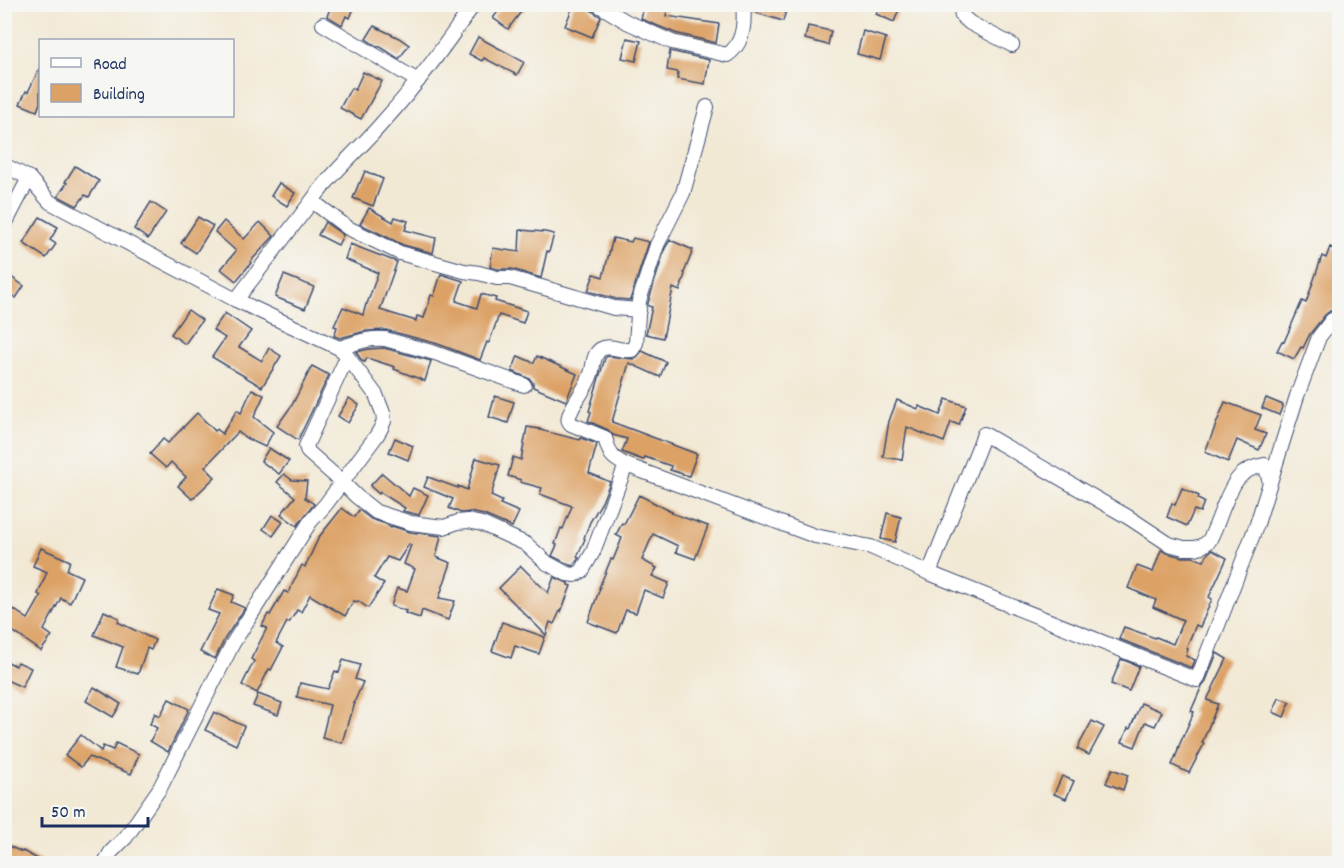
<svg xmlns="http://www.w3.org/2000/svg" width="1344" height="868" font-family="Dekko,sans-serif">
<rect width="100%" height="100%" fill="#f6f6f2"/>
<filter id="ink" filterUnits="userSpaceOnUse"><feTurbulence type="fractalNoise" baseFrequency=".0167" numOctaves="2"/><feDisplacementMap in="SourceGraphic" scale="12" xChannelSelector="R" yChannelSelector="G"/><feConvolveMatrix kernelMatrix="1 2 1 2 8 2 1 2 1" color-interpolation-filters="sRGB"/></filter>
<filter id="wash" filterUnits="userSpaceOnUse"><feTurbulence type="fractalNoise" baseFrequency=".008" numOctaves="4" result="noise"/><feDisplacementMap in="SourceGraphic" scale="24" xChannelSelector="R" yChannelSelector="G"/><feGaussianBlur stdDeviation="1.35" result="paint"/><feColorMatrix in="noise" values="0 0 0 0 0 0 0 0 0 0 0 0 0 0 0 0 0 1.4 0 .05"/><feComposite in="paint" operator="in"/></filter>
<g filter="url(#wash)">
<rect width="100%" height="100%" fill="#f2e9d5"/>
<g id="blocks">
<g fill="#dca165">
<path d="M319,4H351L350,6L354,8L350,18L346,16L342,25L327,16L330,9Z"/>
<path d="M504,4H527L508,29L493,18Z"/>
<path d="M574,4H588L592,11L601,17L592,37L565,26Z"/>
<path d="M752,4H788L783,21L753,12Z"/>
<path d="M880,4H901L894,22L876,14Z"/>
<path d="M644,6L667,11L666,16L719,24L716,43L675,33L641,19Z"/>
<path d="M374,26L399,38L409,45L399,59L379,46L378,47L366,39Z"/>
<path d="M808,26L831,31L828,45L805,39Z"/>
<path d="M863,31L886,38L880,60L857,54Z"/>
<path d="M478,37L524,62L517,75L484,58L482,61L469,54Z"/>
<path d="M627,38L641,41L636,61L622,58Z"/>
<path d="M670,51L709,60L705,84L677,79L678,72L667,70Z"/>
<path d="M40,67V103L37,111L20,104L26,91L28,92Z"/>
<path d="M363,72L382,81L361,119L340,108L351,88L355,90Z"/>
<path d="M75,166L99,181L89,197L85,195L77,206L58,196L67,183L65,182Z"/>
<path d="M365,171L383,179L373,206L353,198L359,183H360Z"/>
<path d="M279,183L295,193L287,206L271,196Z"/>
<path d="M151,202L166,212L148,239L134,229Z"/>
<path d="M369,208L393,222L395,217L408,221L405,230L436,238L433,253L403,245L360,224Z"/>
<path d="M40,217L58,227L50,240L56,244L46,258L23,243Z"/>
<path d="M198,217L213,226L196,253L181,243Z"/>
<path d="M224,221L244,239L260,222L274,236L250,262L251,263L236,281L221,269L236,251L215,232Z"/>
<path d="M325,222L343,235L338,245L318,235Z"/>
<path d="M520,230L545,232L554,234L549,252L547,251L541,278L512,269H498L490,267L493,248L519,252Z"/>
<path d="M613,238L631,242L633,238L649,242L630,300L616,299L588,291L594,274L603,277Z"/>
<path d="M670,240L693,250L684,273L685,274L680,291L673,288L663,338L646,334L652,307L648,306V303L665,248Z"/>
<path d="M350,244L397,262L380,310L416,321L417,316L424,318L431,295L434,296L441,274L463,281L456,301L477,308L481,294L496,298L495,301L527,311L523,323L499,315L489,343L487,342L480,360L438,344L386,330L366,331L340,338L334,336L337,327L334,326L343,307L363,315L366,304H367L378,273L345,259Z"/>
<path d="M1330,247L1340,251V309L1330,311L1325,315L1310,334L1303,348L1301,347L1294,359L1277,351L1282,341L1284,342L1302,301L1306,303L1322,256L1326,258Z"/>
<path d="M4,272L24,286L16,298L4,290Z"/>
<path d="M284,275L314,287L305,309L275,297Z"/>
<path d="M188,310L202,320L185,344L171,334Z"/>
<path d="M225,313L251,331L239,347L262,361L269,348L281,356L262,387L212,357L225,338L213,330Z"/>
<path d="M384,348L431,361L425,381L394,369L395,367L367,358L365,362L362,361L356,352L369,349Z"/>
<path d="M642,351L666,362L660,377L629,363L612,422L697,454L689,476L670,470L671,466L645,457L643,460L622,452L627,439L613,435L608,430L588,421L591,412L589,411L605,358L608,356L633,359L637,357Z"/>
<path d="M518,356L534,363L537,356L577,374L566,401L533,387V383L530,379L512,371Z"/>
<path d="M312,366L329,375L298,440L277,426L292,405Z"/>
<path d="M252,389L264,395L254,417L273,432L265,447L246,438L238,432L205,467L215,477L192,499L178,486L186,477L171,462L166,468L150,454L163,439L168,443L197,413L215,431L217,429L222,434L237,410L241,413Z"/>
<path d="M495,396L514,402L508,423L489,417Z"/>
<path d="M349,398L359,405L348,423L338,416Z"/>
<path d="M1266,398L1283,405L1279,415L1262,408Z"/>
<path d="M946,399L966,406L959,425L951,422L944,442L907,427L902,460L883,457L889,421L897,400L918,409L919,406L940,415Z"/>
<path d="M1225,402L1261,415L1255,430L1266,434L1259,450L1237,440L1228,462L1205,452Z"/>
<path d="M527,427L540,429V430L580,440L581,438L597,444L589,473L610,482L602,502L590,522L584,538L585,539L577,557L579,558L573,566L570,565L552,556L557,545L555,544L561,528L563,529L572,506L540,494L542,488L520,482L521,480L508,476L513,457L521,460Z"/>
<path d="M395,438L413,446L408,460L389,452Z"/>
<path d="M269,448L289,461L279,474L261,461Z"/>
<path d="M476,458L500,465L491,496L502,501L500,504L519,512L512,527L484,515L470,512L461,513L449,508L453,499L424,487L428,477L458,488V486L467,490Z"/>
<path d="M382,473L409,496L413,488L428,495L419,515L403,511L405,508L380,492L379,494L370,486Z"/>
<path d="M284,474L292,480L307,481L305,498L314,504L297,526L281,514L295,497L277,482Z"/>
<path d="M1182,488L1199,496L1198,499L1204,502L1200,512L1194,510L1187,526L1167,517L1172,503L1175,505Z"/>
<path d="M639,495L672,512L671,513L708,526L695,559L676,552L678,546L653,534L642,560L657,568L652,576L669,583L663,598L644,590L636,613L626,610L617,633L588,622L600,588H599L611,559L613,560L622,538L616,535L622,523L624,524Z"/>
<path d="M342,508L354,517L359,510L371,519L386,524L391,528L392,526L410,532L441,536L436,557L451,563L439,598L455,601L448,620L422,610L420,618L405,613L406,611L391,606L397,588L407,591L415,569L404,564L411,545L409,544L398,561L387,557L374,578L384,584L368,608L358,601L357,602L354,601L345,616L310,595L301,612L297,610L289,623L287,622L276,643L283,647L271,670L269,669L257,693L242,685L254,661L251,659L267,628L262,626L268,614L270,615L284,591L288,593L302,565L305,567L319,537Z"/>
<path d="M887,513L901,517L895,542L881,539Z"/>
<path d="M272,515L283,522L273,536L263,529Z"/>
<path d="M41,548L70,561L67,570L82,577L70,603L61,598L44,630L52,636L41,651L4,625V603L28,619L41,596L38,594L47,572L33,566Z"/>
<path d="M1161,550L1167,553L1182,557H1193L1204,561L1208,553L1212,550L1227,558L1209,597L1212,599L1200,627L1196,625L1186,648L1188,649L1186,656L1195,660L1192,668L1119,639L1124,627L1155,638L1156,637L1173,644L1183,620L1153,607L1156,600L1128,588L1137,566L1153,572Z"/>
<path d="M521,566L548,593L554,577L568,583V585L571,586L561,612L560,611L554,624L550,622L546,635L499,588Z"/>
<path d="M218,589L234,595L231,602L245,608L225,638L215,659L200,652L219,614L208,610Z"/>
<path d="M104,611L119,618L118,622L155,640L151,650L147,648L138,674L116,667L123,647L94,635Z"/>
<path d="M502,622L545,637L539,654L515,646L511,658L492,651Z"/>
<path d="M1217,653L1227,659L1207,700L1218,704L1202,743L1204,744L1189,773L1172,765L1179,748H1178L1194,712L1191,711L1201,688L1205,683Z"/>
<path d="M1121,659L1139,666L1129,691L1111,684Z"/>
<path d="M4,660L16,666L18,662L31,668L22,687L4,679Z"/>
<path d="M343,660L360,665L355,679L363,682L354,703H355L351,715H350L342,743L322,738L330,705L297,697L300,683L328,689L335,671L339,673Z"/>
<path d="M94,687L121,704L113,717L86,701Z"/>
<path d="M258,694L282,703L278,715L253,706Z"/>
<path d="M1279,698L1290,702L1284,717L1273,712Z"/>
<path d="M169,699L189,709L168,752L150,741L157,728L150,724L155,713L160,716Z"/>
<path d="M1141,703L1162,712L1155,726L1145,722L1135,747L1122,742L1128,728L1130,729Z"/>
<path d="M214,712L244,726L236,745L205,730Z"/>
<path d="M1092,721L1104,727L1089,755L1077,749Z"/>
<path d="M81,735L101,751L103,746L113,750L116,743L139,754L131,774L89,757L81,767L65,755Z"/>
<path d="M1112,769L1128,775L1123,790L1106,783Z"/>
<path d="M1062,776L1074,781L1066,799L1054,794Z"/>
<path d="M4,844L22,852L23,851L47,864H4Z"/>
</g>
</g>
</g>
<g filter="url(#ink)">
<use href="#blocks" fill-opacity="0" stroke="#3b4b70" stroke-width="1.5"/>
<g fill="none" stroke-linecap="round" stroke-linejoin="round">
<g stroke="#3b4b70" stroke-width="16">
<g id="street">
<path d="M597,4L627,22L672,42L727,55C744,44 745,22 743,4"/>
<path d="M960,4L962,16L970,23L1012,45"/>
<path d="M323,24L418,81"/>
<path d="M707,107L683,193L657,245L639,301L636,343L632,350C622,352 610,344 601,349C592,355 594,366 591,374C586,389 574,401 569,416C568,421 568,420 571,424L605,438C610,454 610,457 626,465L815,536L871,547L929,573L1197,680L1257,524L1297,396L1319,337L1332,320L1340,318"/>
<path d="M4,165L29,178L50,202L236,300L339,348L344,352L376,395L383,413L384,421L381,428L377,435L326,504L310,522L233,643L160,788L126,837L111,852L104,864"/>
<path d="M312,201L348,228L400,253L464,271L479,273L497,278H510L614,308L639,310"/>
<path d="M4,226L29,178"/>
<path d="M236,300L312,201C332,172 360,149 383,122C417,85 445,45 474,4"/>
<path d="M339,348C354,344 369,337 385,339L435,353L524,385"/>
<path d="M347,357L306,446L308,452L342,482L356,496L376,512L411,523L444,527L458,522L468,521L482,524L526,544L547,563L567,574L575,575L582,571L593,552L626,465"/>
<path d="M929,573L984,434L1128,517L1169,544L1184,548H1195L1202,546L1209,541C1214,531 1218,521 1222,510C1232,486 1237,469 1265,465L1270,482"/>
</g>
</g>
<use href="#street" stroke="#fff" stroke-width="14"/>
</g>
</g>
<rect width="1344" height="868" fill="none" stroke="#f6f6f2" stroke-width="24"/>
<rect x="39" y="39" width="195" height="78" fill="#f6f6f2" stroke="#9ea6b7" stroke-width="1.5"/>
<rect x="51" y="58" width="30" height="9" fill="#ffffff" stroke="#9ea6b7" stroke-width="1.5"/>
<text x="93" y="69" font-size="18" fill="#1b2f5e">Road</text>
<rect x="51" y="84" width="30" height="18" fill="#dca165" stroke="#9ea6b7" stroke-width="1.5"/>
<text x="93" y="99" font-size="18" fill="#1b2f5e">Building</text>
<path d="M42 817v9h106v-9" fill="none" stroke="#1b2f5e" stroke-width="3"/>
<text x="51" y="817" font-size="18" fill="#1b2f5e" stroke="#f6f6f2" stroke-width="4.5" paint-order="stroke">50 m</text>
</svg>
